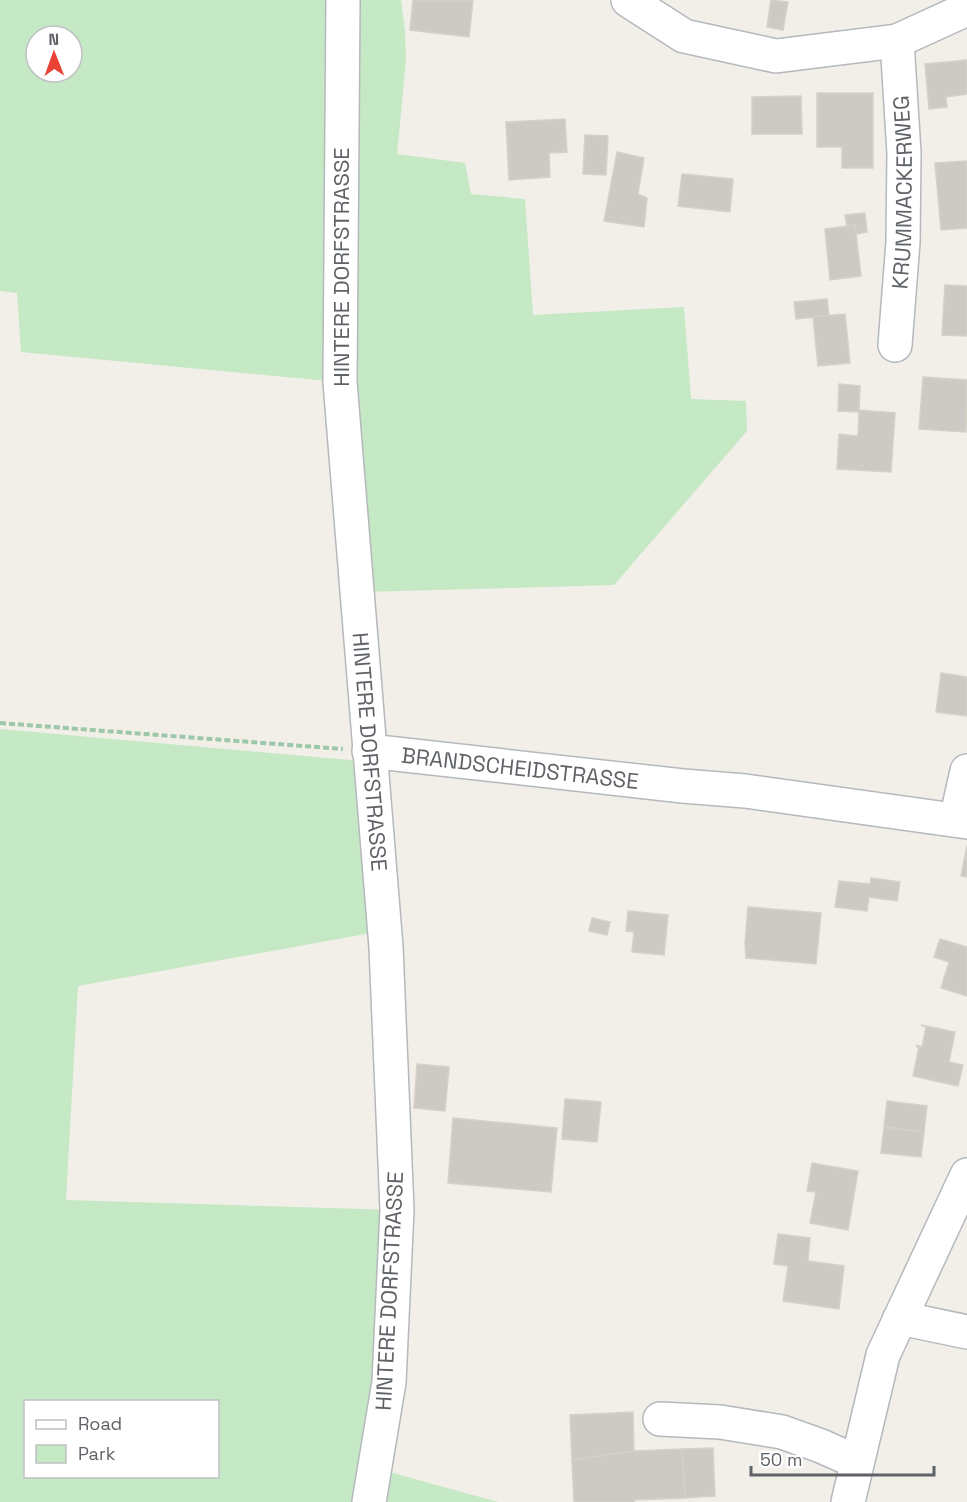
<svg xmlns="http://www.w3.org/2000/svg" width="967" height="1502" font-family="'Space Grotesk',sans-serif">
<rect width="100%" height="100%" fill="#f1efe8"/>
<g fill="#c5e8c5" fill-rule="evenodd">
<path d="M0,0H332L328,381L21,352L17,293L0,291ZM36,36H72V72H36Z"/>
<path d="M343,0H401L405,32L406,60L397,154L465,163L471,194L525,199L533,315L684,307L691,399L746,401L747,431L614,585L362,592Z"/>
<path d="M0,729L361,761L371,933L78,986L66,1200L397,1210L375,1468L498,1502H0ZM26,1402H218V1476H26Z"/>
</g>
<g fill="#cccac5" stroke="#d6d1c6" stroke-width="1.5">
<path d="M413,0H473L469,37L410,30Z"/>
<path d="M771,0L788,2L783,30L767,27Z"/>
<path d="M967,60V94L946,97L947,107L929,109L925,64Z"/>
<path d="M817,93H873V168H842V147H817Z"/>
<path d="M801,96L802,134H752V97Z"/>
<path d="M565,119L567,152L549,153L550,177L509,180L506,122Z"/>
<path d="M585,135L608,136L606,175L583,174Z"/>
<path d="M617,152L644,158L638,194L647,198L644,227L604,221Z"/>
<path d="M967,161V228L941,230L935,163Z"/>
<path d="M682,174L733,179L730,212L678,206Z"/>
<path d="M865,213L867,232L856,234L855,225L847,226L845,215Z"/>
<path d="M855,225L861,276L830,280L825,229Z"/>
<path d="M945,285L967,286V336L942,335Z"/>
<path d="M827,299L829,316L796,319L794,302Z"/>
<path d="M845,314L850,363L818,366L813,317Z"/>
<path d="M923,377L967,380L966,432L919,429Z"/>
<path d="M839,384L860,386L859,410L895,413L891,472L837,469L839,434L858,436L859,412L838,411Z"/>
<path d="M941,673L967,677V716L936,712Z"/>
<path d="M967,846V877L961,876Z"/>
<path d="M871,878L900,882L897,901L869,897L867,911L835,907L839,881L870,884Z"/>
<path d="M748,907L821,913L816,964L746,958L745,943Z"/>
<path d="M628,911L668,915L664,955L632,952L634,932L626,931Z"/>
<path d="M592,918L610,922L607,935L589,931Z"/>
<path d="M940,939L967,947V996L941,988L949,962L934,957Z"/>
<path d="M921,1025L955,1032L949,1062L963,1065L958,1086L913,1076L919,1047H917V1045L922,1047L926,1027Z"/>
<path d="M417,1064L449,1067L445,1111L414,1108Z"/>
<path d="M565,1099L601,1102L597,1142L562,1139Z"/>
<path d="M887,1101L927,1106L924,1132L884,1127Z"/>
<path d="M453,1118L557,1128L551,1192L448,1183Z"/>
<path d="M884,1127L924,1132L921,1157L881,1153Z"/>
<path d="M812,1163L858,1171L848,1230L810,1223L816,1192L807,1191Z"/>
<path d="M778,1234L810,1238L808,1261L844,1266L839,1309L783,1301L788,1266L774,1264Z"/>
<path d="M633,1412L634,1451L572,1460L570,1415Z"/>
<path d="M713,1448L715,1496L685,1498L682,1449Z"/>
<path d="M682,1449L685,1498L634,1500V1502H574L572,1460L634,1451Z"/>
</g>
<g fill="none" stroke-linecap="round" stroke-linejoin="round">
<g stroke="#b5b8bc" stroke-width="36">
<g id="minor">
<path id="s1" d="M343,0L340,382L386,947L397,1210L389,1382L369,1502"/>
<path d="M628,0L684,36L776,56L897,41L967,9"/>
<path id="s2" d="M895,345L903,242L904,153L897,41"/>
<path id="s3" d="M369,751L683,786L745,791L967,822"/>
<path d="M956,820L967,771"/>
<path d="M900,1318L967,1332"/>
<path d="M660,1419L720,1422L782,1432L821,1446L857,1462"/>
<path d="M848,1502L883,1355L967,1175"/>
</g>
</g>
<path stroke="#9cc7a9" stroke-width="4" stroke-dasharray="6 3" stroke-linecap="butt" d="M0,723L343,749"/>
<use href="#minor" stroke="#fff" stroke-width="33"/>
</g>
<g text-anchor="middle" stroke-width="4.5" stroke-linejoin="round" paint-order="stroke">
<g font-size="22" fill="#5f6368" stroke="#fff">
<text dy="8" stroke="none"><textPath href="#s2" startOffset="153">KRUMMACKERWEG</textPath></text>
<text transform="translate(341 267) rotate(-90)" y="8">HINTERE DORFSTRASSE</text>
<text dy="8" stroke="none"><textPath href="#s1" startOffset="753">HINTERE DORFSTRASSE</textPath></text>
<text dy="8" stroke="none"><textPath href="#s3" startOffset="152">BRANDSCHEIDSTRASSE</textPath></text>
<text transform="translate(389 1291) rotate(-87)" y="8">HINTERE DORFSTRASSE</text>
</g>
</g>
<rect x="24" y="1400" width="195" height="78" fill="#ffffff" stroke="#bfc1c3" stroke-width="1.5"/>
<rect x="36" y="1420" width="30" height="9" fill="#ffffff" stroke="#bfc1c3" stroke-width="1.5"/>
<text x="78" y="1430" font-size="18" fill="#5f6368">Road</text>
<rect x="36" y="1445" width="30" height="18" fill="#c5e8c5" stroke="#bfc1c3" stroke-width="1.5"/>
<text x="78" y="1460" font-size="18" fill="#5f6368">Park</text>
<g transform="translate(54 54) rotate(359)"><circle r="28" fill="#ffffff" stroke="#bfc1c3" stroke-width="1.5"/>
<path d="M0-4.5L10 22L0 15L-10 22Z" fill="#ea4335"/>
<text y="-9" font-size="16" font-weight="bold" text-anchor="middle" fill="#5f6368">N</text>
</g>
<path d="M751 1466v9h183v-9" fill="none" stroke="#5f6368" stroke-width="3"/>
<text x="760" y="1466" font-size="18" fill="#5f6368" stroke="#ffffff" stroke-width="4.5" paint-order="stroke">50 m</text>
</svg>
